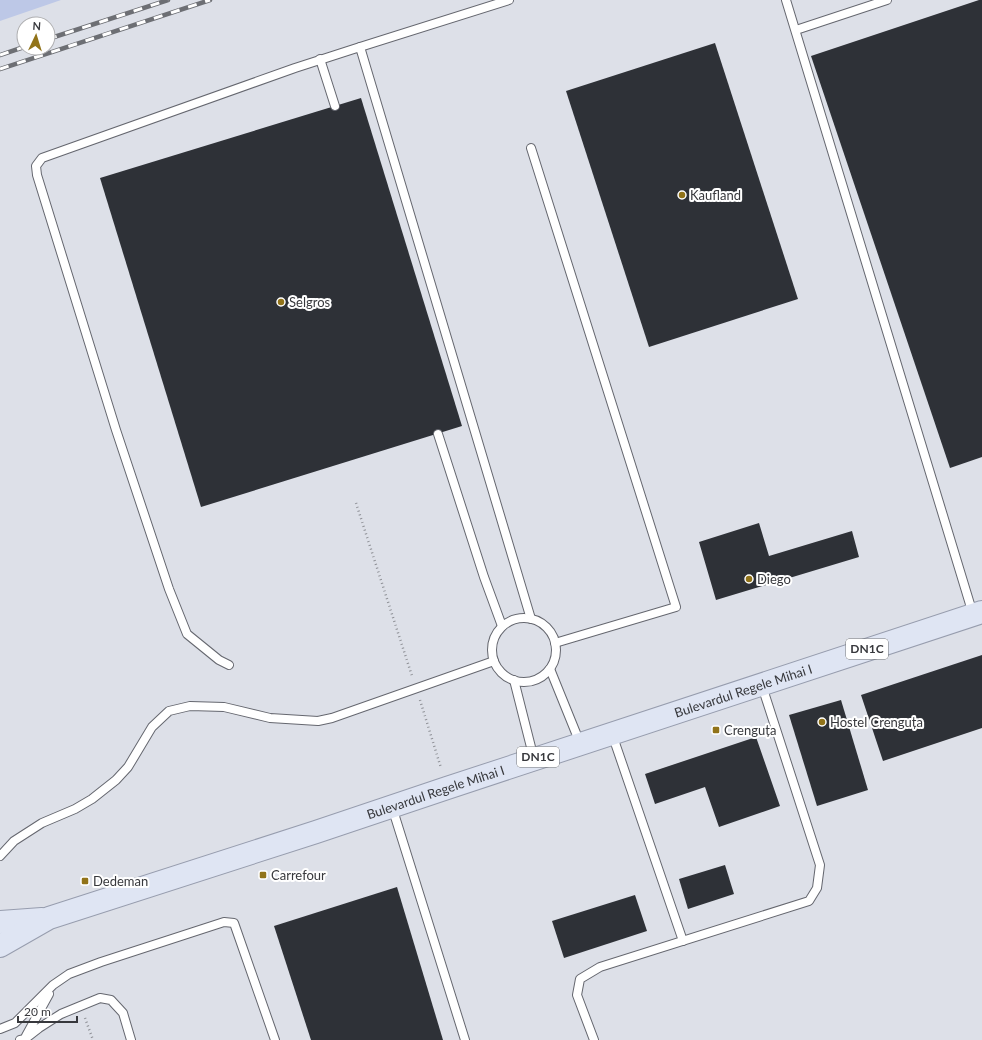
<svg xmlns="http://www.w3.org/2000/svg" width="982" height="1040" font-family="Lato,sans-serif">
<rect width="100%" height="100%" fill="#dde0e8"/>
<path fill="#bdc8e7" d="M0,0H61L0,21Z"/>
<g fill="#2e3137">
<path d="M979,0H982V457L950,468L811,56Z"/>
<path d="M715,43L798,299L649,347L566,91Z"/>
<path d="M361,98L462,426L201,507L100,178Z"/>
<path d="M759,523L769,556L852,531L859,557L716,600L699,542Z"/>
<path d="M982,655V728L883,761L861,695Z"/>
<path d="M841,700L868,790L817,806L789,715Z"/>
<path d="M756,737L780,806L719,827L705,787L655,804L645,774Z"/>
<path d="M725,865L734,894L688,909L679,879Z"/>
<path d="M397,887L443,1040H311L274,926Z"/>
<path d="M635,895L647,931L564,958L552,921Z"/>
</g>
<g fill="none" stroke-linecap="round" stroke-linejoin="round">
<g stroke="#65676f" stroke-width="10">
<g id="service">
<path d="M786,0L973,614"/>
<path d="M796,30L887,0"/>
<path d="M360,47L509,0"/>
<path d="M320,59L335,106"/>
<path d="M531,148L676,607L555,643"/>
<path d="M438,434L484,577L502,626"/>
<circle cx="524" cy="650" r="32"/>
<path d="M229,665L219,660L187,634L169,589L116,430L37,175L36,166L42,158L295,68L360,47L531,619"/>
<path d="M550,669L580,743"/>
<path d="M514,680L534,759"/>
<path d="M612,734L683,941"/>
<path d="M392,807L465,1040"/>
<path d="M0,856L14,841L42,823L75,809L92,799L116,780L128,767L152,727L169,711L190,706L224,707L270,718L318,721L332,718L494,661"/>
<path d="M0,1029L15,1023L53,985L69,974L101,962L224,922L234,923L275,1040"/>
<path d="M26,1036L49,994"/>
<path d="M20,1040L25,1039L39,1028L61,1014L100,998L111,1000L123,1013L131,1040"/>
<path d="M594,1040L577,995L580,979L600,967L809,901L817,888L820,865L762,686"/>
</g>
</g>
<g stroke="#979dae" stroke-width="24">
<g id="primary">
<path d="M0,922L42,919"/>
<path id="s1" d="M0,946L49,918L316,832L447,788L982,612"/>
</g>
</g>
<g stroke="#909298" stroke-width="2.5" stroke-dasharray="1 3" stroke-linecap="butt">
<path d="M356,503L412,676"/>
<path d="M420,700L441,768"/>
<path d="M85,1018L93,1040"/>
</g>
<use href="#service" stroke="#fff" stroke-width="8"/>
<use href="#primary" stroke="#dfe5f3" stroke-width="22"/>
<g stroke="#6d6f74" stroke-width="4.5">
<g id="rail">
<path d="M48,39L168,0"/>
<path d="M0,55L24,47"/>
<path d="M0,69L210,0"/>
</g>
</g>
<use href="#rail" stroke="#fff" stroke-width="3" stroke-dasharray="9" stroke-linecap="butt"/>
</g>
<g fill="#917319" stroke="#fff" stroke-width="1.5">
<circle cx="682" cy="195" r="4"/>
<circle cx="281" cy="302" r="4"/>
<circle cx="749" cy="579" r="4"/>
<circle cx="822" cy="722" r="4"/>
<rect x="712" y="726" width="8" height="8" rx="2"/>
<rect x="259" y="871" width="8" height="8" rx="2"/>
<rect x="81" y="877" width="8" height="8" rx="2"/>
</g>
<g text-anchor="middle" stroke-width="4" stroke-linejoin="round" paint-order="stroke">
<g fill="#fff" stroke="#737476" stroke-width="1">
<rect x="846" y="639" width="42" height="20" rx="3"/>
<rect x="517" y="747" width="42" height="20" rx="3"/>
</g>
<g font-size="12" font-weight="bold" fill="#37383c">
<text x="867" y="653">DN1C</text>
<text x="538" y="761">DN1C</text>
</g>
<g font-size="13" fill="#37383c" stroke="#fff" text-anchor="start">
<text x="690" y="200">Kaufland</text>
<text x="289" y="307">Selgros</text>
<text x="757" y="584">Diego</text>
<text x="830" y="727">Hostel Crenguța</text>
<text x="724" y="735">Crenguța</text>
<text x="271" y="880">Carrefour</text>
<text x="93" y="886">Dedeman</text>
</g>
<g font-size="13" fill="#37383c" stroke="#fff">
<text dy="5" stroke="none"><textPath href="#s1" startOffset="787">Bulevardul Regele Mihai I</textPath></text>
<text dy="5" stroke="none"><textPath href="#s1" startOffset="463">Bulevardul Regele Mihai I</textPath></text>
</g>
</g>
<g transform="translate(36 36) rotate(4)"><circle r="19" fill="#ffffff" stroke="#afafb1"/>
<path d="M0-3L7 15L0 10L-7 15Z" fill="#917319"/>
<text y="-6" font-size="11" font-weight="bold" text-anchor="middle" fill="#37383c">N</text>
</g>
<path d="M18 1016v6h59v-6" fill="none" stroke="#37383c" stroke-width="2"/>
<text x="24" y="1016" font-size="12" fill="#37383c" stroke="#ffffff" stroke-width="3" paint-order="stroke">20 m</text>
</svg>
